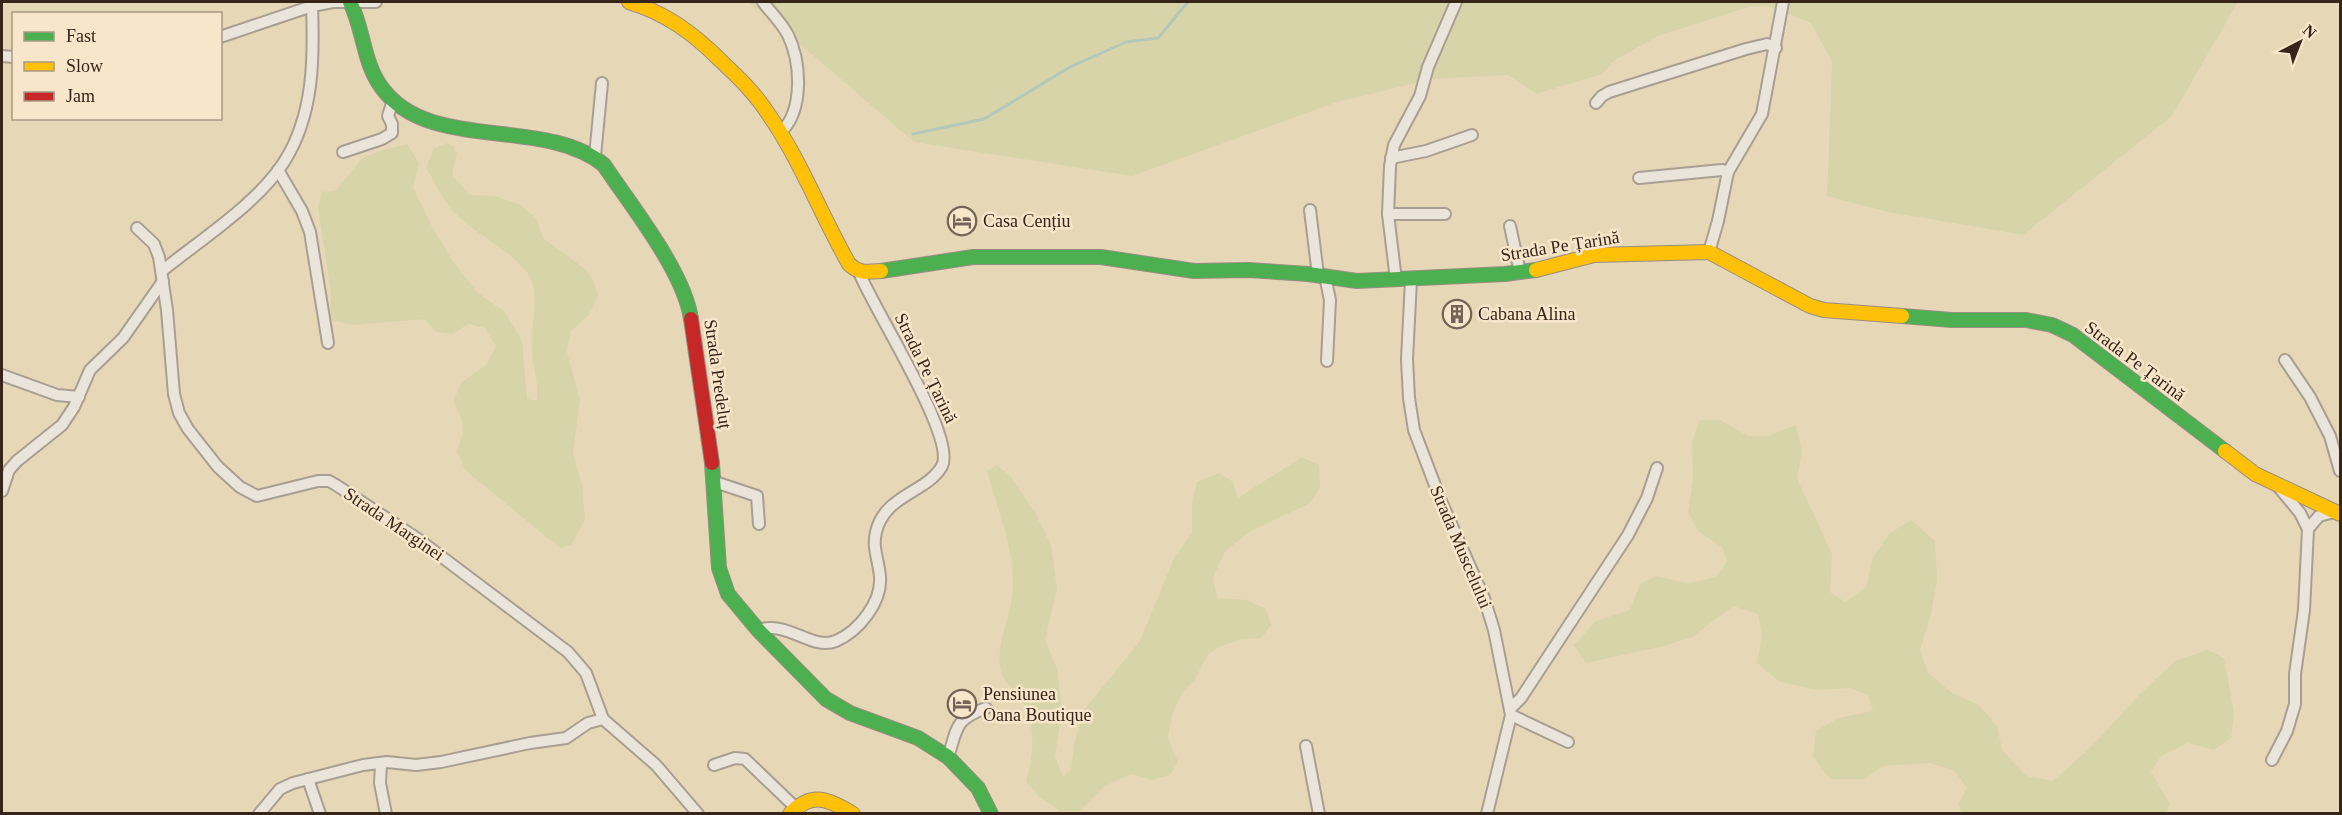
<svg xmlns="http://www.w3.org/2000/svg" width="2342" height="815" font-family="'Times New Roman',serif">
<rect width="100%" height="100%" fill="#e4d9c8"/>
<path fill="#e6d7b6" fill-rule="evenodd" d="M2,2H747L772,20L1334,103L1432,79L1508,75L1536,94L1601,74L1615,60L1658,36L1749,7L1766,6L1811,23L1832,62L1827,136V196L1888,212L2023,235L2172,116L2238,2H2340V813L2,814ZM14,14H220V118H14Z"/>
<g fill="#d8d4a9">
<path d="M747,2H2238L2172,116L2023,235L1888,212L1827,196L1832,62L1811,23L1767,6L1749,7L1658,36L1615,60L1602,74L1536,94L1508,75L1432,79L1334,103L1132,176L914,142L772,20Z"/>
<path d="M448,143L453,146L457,154L452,174L469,195L495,196L521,205L536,218L543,238L585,269L594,281L598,296L589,315L571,331L567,352L580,400L573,454L582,484L585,519L572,544L560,548L465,470L457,451C466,429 464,422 453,401L462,382L486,365L496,346L485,328L468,324L453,334L435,332L425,319L354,325L330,320L331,293L318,207L322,192L335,191L363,158L383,150L407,144L419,163L413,187L430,223L452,260L478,293L505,312L522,341L527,399L537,401C539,383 533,368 532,351C530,329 540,296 530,277C517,253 472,233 453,211C442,199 435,181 426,168L434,148Z"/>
<path d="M1700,420H1720L1748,436H1768L1796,425L1802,452L1797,478L1832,554L1830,592L1845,602L1866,587L1873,557L1890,533L1911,520L1935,541L1937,579L1931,614L1920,650L1928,673L1952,693L1979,705L1997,726L2002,750L2026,776L2053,781L2093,745L2138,696L2175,661L2207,650L2224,658L2234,712L2231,738L2214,750L2188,743L2161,756L2151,772L2170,804L2166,813H1962L1958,804L1967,788L1954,770L1930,763L1882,766L1865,779H1830L1813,757L1816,731L1838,718L1873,711L1868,695L1851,688L1818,690L1780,682L1757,663L1762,635L1758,614L1733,606L1692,637L1664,646L1586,663L1574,645L1596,621L1630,610L1640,584L1656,576L1688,583L1716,577L1727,561L1722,547L1699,532L1688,513L1693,479L1692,442Z"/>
<path d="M1302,457L1319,465L1320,487L1310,503L1251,531L1225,551L1213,578L1217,598L1247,600L1266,609L1271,625L1261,638L1242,639L1221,646L1208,654L1195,679L1182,693L1172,715L1168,738L1178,762L1170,775L1152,780L1131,774L1105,786L1080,811H1060L1039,797L1026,782C1034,752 1037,726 1020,698C1010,683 1002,684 1000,664C997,639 1010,620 1012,596C1017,553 998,512 987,471L997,465L1010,476L1034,511L1051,545L1057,589L1045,640L1057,669L1062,712L1055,756L1063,777L1071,770L1074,745L1084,710L1140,641L1174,558L1192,532V503L1197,482L1219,473L1233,482L1238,498Z"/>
</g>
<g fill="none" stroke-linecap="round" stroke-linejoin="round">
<path stroke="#b4c8b9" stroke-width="3" d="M913,134L984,119L1070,67L1126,42L1158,38L1188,2"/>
<g stroke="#a99e92" stroke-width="14">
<g id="street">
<path d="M763,2C771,13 781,22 788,35C801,62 804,110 781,132"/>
<path d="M220,37L312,6L333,2H376"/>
<path d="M2,56L14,57"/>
<path d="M1596,103L1602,96L1609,92L1746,49L1767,44L1776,48"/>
<path d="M343,152L382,139L392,133V124L388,116L393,100"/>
<path d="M595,156L602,83"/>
<path d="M1391,158L1426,151L1472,135"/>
<path d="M278,170L302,211L310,232L328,343"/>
<path d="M1639,178L1722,170L1728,172"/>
<path d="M1310,210L1318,275"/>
<path d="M1388,214H1445"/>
<path d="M1510,226L1520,272"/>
<path d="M137,228L154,244L159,257L167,310L174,394L179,413L188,429L218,467L240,487L257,496L318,481H329L336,485L418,539L568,652L586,673L603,719"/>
<path d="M1709,252L1718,221L1728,172L1762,114L1783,2"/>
<path d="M162,271C200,240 258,203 284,162C314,115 314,58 312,6"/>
<path d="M1325,276L1330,300L1327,361"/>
<path d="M1396,280L1388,214L1390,166L1394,145L1420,96L1428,67L1456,2"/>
<path d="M1411,280L1407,359L1409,398L1414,430L1441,501L1484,598L1494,630L1511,715L1487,814"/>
<path d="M2285,360L2310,397L2330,436L2340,471"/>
<path d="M2,375L57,395L79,397"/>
<path d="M715,482L757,496L759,524"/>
<path d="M2,491L9,470L17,461L62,425L74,407L90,370L123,338L163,281"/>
<path d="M2308,529L2319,516L2334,512"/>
<path d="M758,630C789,620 811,651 836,641C859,631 882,602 880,577C879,561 872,548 876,532C885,494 927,493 942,466C957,437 872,307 859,272"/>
<path d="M1510,709L1521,698L1628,535L1647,498L1657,468"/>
<path d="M1511,715L1568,742"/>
<path d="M1306,746L1319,814"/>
<path d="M948,757C958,727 954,720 986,708"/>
<path d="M2272,760L2287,731L2295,704V674L2304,610L2308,529L2300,513L2277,485"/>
<path d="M381,763L380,783L386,814"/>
<path d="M714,765L735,758L745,759L795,807"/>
<path d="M308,779L320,814"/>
<path d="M259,814L280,789L293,783L363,765L387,762L416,765L441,762L530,743L566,738L588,723L603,719L656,765L698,814"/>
</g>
</g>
<g stroke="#988d82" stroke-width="16">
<g id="fast">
<path d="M350,2C364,30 363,63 382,88C429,153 545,116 604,165C631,206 684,271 691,319"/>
<path d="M881,271L973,257H1101L1194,271L1248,270L1308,274L1357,281L1505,274L1536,270"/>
<path d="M1902,316L1952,320H2026L2052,325L2073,335L2225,451"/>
<path d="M712,463L719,568L728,594L758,630L826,699L850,713L918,738L948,757L978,788L991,814"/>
</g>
</g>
<g stroke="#988d82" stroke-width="16">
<g id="slow">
<path d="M629,2C666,13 694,34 720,60C738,77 756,94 769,115C801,161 821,215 849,264C859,274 868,272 881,271"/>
<path d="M1536,270L1594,255L1709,252L1810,306L1824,310L1902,316"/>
<path d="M2225,451L2255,474L2340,514"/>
<path d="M790,814C812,791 829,799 853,814"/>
</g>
</g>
<g stroke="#988d82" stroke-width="16">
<path id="jam" d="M691,319L712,463"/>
</g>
<use href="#street" stroke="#ebe4da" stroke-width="10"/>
<use href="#fast" stroke="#4caf50" stroke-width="14"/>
<use href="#slow" stroke="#ffc107" stroke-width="14"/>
<use href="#jam" stroke="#c62828" stroke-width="14"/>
</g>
<defs>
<g id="hotel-ring" transform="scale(1.5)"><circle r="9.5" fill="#f8e6cb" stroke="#746457" stroke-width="1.5"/><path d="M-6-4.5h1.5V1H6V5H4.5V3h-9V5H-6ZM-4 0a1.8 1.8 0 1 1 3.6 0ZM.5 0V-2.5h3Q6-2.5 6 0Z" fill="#746457"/></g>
<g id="building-ring" transform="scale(1.5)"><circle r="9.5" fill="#f8e6cb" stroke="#746457" stroke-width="1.5"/><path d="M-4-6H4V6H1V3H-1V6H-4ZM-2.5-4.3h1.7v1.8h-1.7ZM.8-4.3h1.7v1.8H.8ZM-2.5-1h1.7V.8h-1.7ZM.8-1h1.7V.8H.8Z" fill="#746457"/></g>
</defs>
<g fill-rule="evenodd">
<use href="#hotel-ring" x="962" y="221"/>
<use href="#building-ring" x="1457" y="314"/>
<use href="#hotel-ring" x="962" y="704"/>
</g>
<g text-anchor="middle" stroke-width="5" stroke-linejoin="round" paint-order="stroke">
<g font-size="18" fill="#37251a" stroke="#f8e6cb" text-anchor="start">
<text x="983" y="227">Casa Cențiu</text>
<text x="1478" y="320">Cabana Alina</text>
<text x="983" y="700">Pensiunea<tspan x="983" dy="21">Oana Boutique</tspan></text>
</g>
<g font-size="18" fill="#37251a" stroke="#f8e6cb">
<text transform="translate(1560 246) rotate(-9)" y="6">Strada Pe Țarină</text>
<text transform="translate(2135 361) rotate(37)" y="6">Strada Pe Țarină</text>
<text transform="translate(926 368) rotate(64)" y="6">Strada Pe Țarină</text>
<text transform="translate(718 374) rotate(82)" y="6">Strada Predeluț</text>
<text transform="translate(394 524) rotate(34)" y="6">Strada Marginei</text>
<text transform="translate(1461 547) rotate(67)" y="6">Strada Muscelului</text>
</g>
</g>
<rect width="2342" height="815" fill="none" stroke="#37251a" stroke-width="6"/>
<rect x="12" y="12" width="210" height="108" fill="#f8e6cb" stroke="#ab9984" stroke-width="1.5"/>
<rect x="24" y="32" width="30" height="9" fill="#4caf50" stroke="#ab9984" stroke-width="1.5"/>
<text x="66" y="42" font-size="18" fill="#37251a">Fast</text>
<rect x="24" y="62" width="30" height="9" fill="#ffc107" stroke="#ab9984" stroke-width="1.5"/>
<text x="66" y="72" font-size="18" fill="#37251a">Slow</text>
<rect x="24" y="92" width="30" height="9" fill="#c62828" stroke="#ab9984" stroke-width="1.5"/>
<text x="66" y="102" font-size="18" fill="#37251a">Jam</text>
<g transform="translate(2300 42) rotate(42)" stroke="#f8e6cb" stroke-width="4.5" paint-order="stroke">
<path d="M0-4.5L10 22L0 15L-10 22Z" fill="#37251a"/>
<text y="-9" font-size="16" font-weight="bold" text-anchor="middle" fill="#37251a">N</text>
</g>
</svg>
